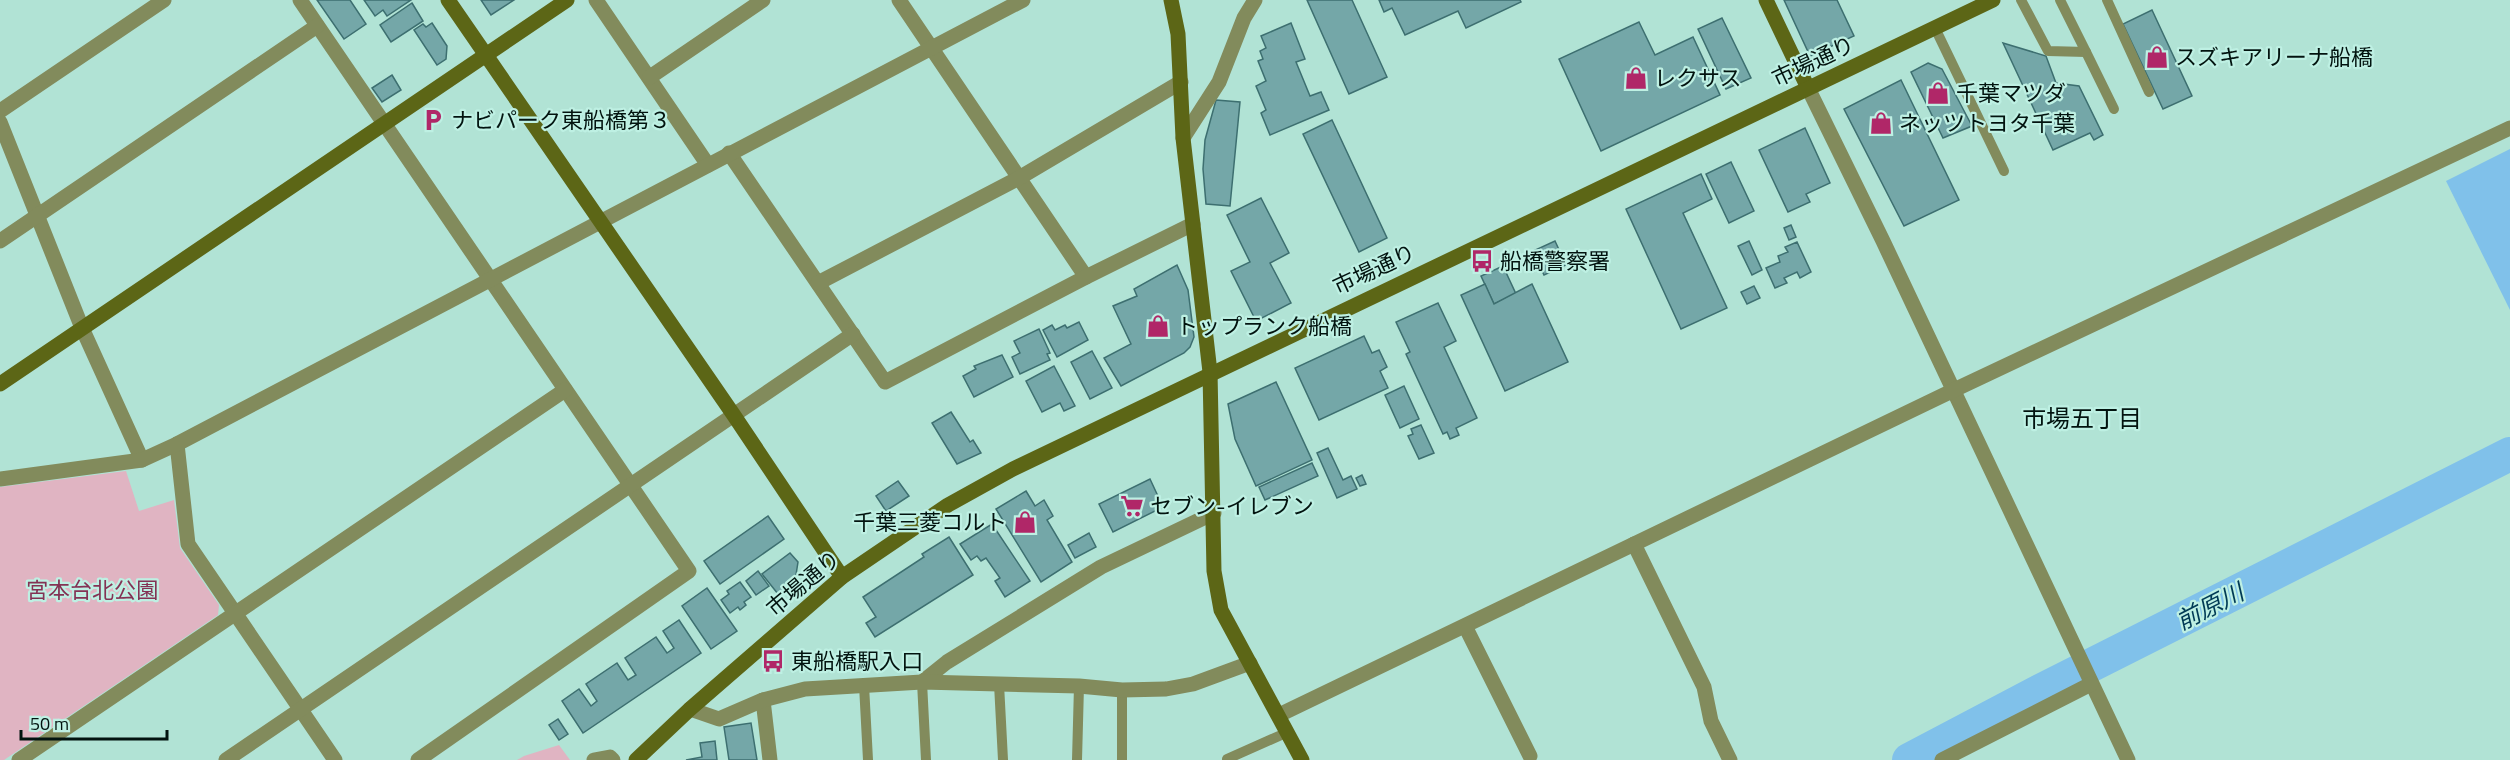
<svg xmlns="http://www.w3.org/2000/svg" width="2510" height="760" font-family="'Titillium Web','Noto Sans JP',sans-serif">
<rect width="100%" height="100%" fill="#b1e3d5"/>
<g fill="#e0b4c2">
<path d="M126,471L139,511L174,500L180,548L219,605L218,615L4,760H0V487Z"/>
<path d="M559,745L570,760H517L524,756Z"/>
</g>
<path fill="#80c1ea" d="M2510,149V310L2446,181Z"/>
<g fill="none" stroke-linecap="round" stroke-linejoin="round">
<path stroke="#80c1ea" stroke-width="34" d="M1909,760L2044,689L2510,454"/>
</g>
<g fill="#74a7a8" stroke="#3d6f70" stroke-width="1.5">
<path d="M317,0H350L366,24L344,39Z"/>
<path d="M364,0H411L387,16L383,10L375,16Z"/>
<path d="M481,0H514L491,15Z"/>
<path d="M1307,0H1352L1387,77L1349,94Z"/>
<path d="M1379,0H1520L1521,2L1466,28L1458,11L1405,35L1392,8L1384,12Z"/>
<path d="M1784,0H1837L1854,36L1810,56Z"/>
<path d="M412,3L423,21L391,42L380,25Z"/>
<path d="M2152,10L2192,96L2163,109L2123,24Z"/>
<path d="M1722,18L1751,78L1726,89L1698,29Z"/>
<path d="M1639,22L1655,55L1693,37L1720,95L1601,151L1559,59Z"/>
<path d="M432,23L447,46L446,59L437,65L414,30L423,24L426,27Z"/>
<path d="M1291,23L1305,59L1296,62L1310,96L1321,92L1329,110L1270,135L1261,113L1266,110L1256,86L1266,81L1258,61L1263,59L1260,51L1266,48L1261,36Z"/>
<path d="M2003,43L2046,56L2056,83L2079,86L2103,135L2094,140L2090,133L2053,150Z"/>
<path d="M1928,63L1942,69L1972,126L1943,138L1911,72Z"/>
<path d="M392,75L401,90L382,102L372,88Z"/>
<path d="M1901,80L1959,200L1904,226L1844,109Z"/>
<path d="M1216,100L1240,102L1230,206L1206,204L1203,169L1205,140Z"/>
<path d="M1332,120L1387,238L1359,252L1303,134Z"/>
<path d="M1805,128L1830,183L1806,194L1810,202L1788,212L1759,150Z"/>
<path d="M1731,162L1754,211L1729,223L1706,174Z"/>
<path d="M1701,174L1712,199L1683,213L1727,308L1681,329L1626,209Z"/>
<path d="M1261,198L1289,253L1270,263L1291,303L1256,321L1231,271L1250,262L1227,215Z"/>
<path d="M1791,225L1796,237L1789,240L1784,228Z"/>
<path d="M1555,241L1566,265L1544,275L1533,251Z"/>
<path d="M1749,241L1762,270L1752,275L1738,246Z"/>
<path d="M1797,242L1811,272L1800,278L1797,272L1784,278L1787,283L1775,288L1766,268L1780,262L1778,256L1788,252L1785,247Z"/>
<path d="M1177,265L1188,290L1194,337L1190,347L1184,353L1121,386L1104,358L1131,344L1113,306L1137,296L1134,289Z"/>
<path d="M1503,266L1516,294L1494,304L1481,276Z"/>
<path d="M1485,284L1494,304L1532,284L1568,362L1505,391L1461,295Z"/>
<path d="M1754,286L1760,298L1747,304L1741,292Z"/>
<path d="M1438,303L1456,341L1444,347L1477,418L1456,428L1459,435L1450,439L1447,432L1443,434L1406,354L1410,352L1396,322Z"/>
<path d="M1079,322L1088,340L1057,357L1043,330L1052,325L1055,330L1065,325L1067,328Z"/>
<path d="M1039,329L1050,353L1047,354L1050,360L1020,374L1012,357L1020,353L1014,341Z"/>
<path d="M1364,336L1372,353L1379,350L1387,367L1380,371L1388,388L1319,420L1295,368Z"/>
<path d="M1092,351L1112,388L1090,399L1071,362Z"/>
<path d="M1002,355L1013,377L974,397L963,376L976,369L974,366Z"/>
<path d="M1054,366L1075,406L1064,411L1060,403L1042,412L1026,381Z"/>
<path d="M1276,382L1312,460L1256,486L1235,439L1228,404Z"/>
<path d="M1404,386L1419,419L1400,428L1385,395Z"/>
<path d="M951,412L970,442L973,440L981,453L957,464L932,423Z"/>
<path d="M1421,425L1434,453L1419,459L1408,436L1413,434L1411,429Z"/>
<path d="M1328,448L1343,480L1351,476L1357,489L1337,498L1317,453Z"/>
<path d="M1312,463L1318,476L1265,500L1259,487Z"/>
<path d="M1362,475L1366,484L1360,486L1356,478Z"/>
<path d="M1150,479L1163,507L1113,532L1099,504Z"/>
<path d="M898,481L909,496L886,511L876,496Z"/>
<path d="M1026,491L1035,506L1044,500L1053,516L1047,520L1072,562L1041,582L996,509Z"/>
<path d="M768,516L784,539L720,584L704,561Z"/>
<path d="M992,524L1030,581L1005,597L995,581L1000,578L986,558L981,561L977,556L971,560L960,544Z"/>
<path d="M1089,533L1096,547L1075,558L1068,545Z"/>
<path d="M949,537L973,575L875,637L866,623L876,617L863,597L924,557L922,554Z"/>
<path d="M790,553L798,562L795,581L778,594L762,574Z"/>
<path d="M758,571L769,586L756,595L746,581Z"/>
<path d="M740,582L751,597L744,602L746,605L740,610L738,607L730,613L721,600L729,594L727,591Z"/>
<path d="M707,588L737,631L711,649L682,606Z"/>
<path d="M679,620L701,653L583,733L562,701L579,689L591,706L597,701L586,684L617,663L628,680L636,675L625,658L656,637L667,653L674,648L663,631Z"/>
<path d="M558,719L568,734L559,740L549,725Z"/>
<path d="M751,723L757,760H729L724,727Z"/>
<path d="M715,741L717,760H686L702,757L700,743Z"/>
</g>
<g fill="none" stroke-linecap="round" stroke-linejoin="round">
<g stroke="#828b5c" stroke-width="10">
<path d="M2021,0L2048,51L2086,52L2060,0"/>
<path d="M2107,0L2149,92"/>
<path d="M1935,28L2004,171"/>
<path d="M2086,52L2114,109"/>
<path d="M922,682L926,760"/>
<path d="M999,684L1003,760"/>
<path d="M864,685L868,760"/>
<path d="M1227,759L1288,732"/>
<path d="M1077,760L1079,686"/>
<path d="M1122,760V690"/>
</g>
<g stroke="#828b5c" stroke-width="15">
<path d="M300,0L689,571L418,760"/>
<path d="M596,0L708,165"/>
<path d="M899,0L1086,277"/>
<path d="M650,77L763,0"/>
<path d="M1808,88L1883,241L2128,760"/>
<path d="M0,111L164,0"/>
<path d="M0,122L82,328L142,460"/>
<path d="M1183,138L1219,82L1244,18L1255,0"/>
<path d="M729,153L885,382L1086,277L1193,224"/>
<path d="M0,241L317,26"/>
<path d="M818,283L1019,178L1181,82"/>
<path d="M177,444L188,544L335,760"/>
<path d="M0,479L142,460L177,444L1023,0"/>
<path d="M1634,544L1704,687L1711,721L1730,760"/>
<path d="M1465,626L1530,756"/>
<path d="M922,682L947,662L1101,567L1214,513"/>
<path d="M763,700L770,760"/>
<path d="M690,709L719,719L763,700L805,689L922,682L1079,686L1122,690L1166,689L1193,684L1250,663"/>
<path d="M1279,715L1954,390L2510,128"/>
<path d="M19,760L565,390"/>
<path d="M226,760L853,334"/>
<path d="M594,760L610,757L613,760"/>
<path d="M1942,760L2091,684"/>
</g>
<g stroke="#5c6616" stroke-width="15">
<path d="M448,0L733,414L842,577"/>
<path d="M1171,0L1178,34L1183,138L1210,372L1214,571L1221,610L1302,760"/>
<path d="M1766,0L1808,88"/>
<path d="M0,384L567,0"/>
<path d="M636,760L690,709L842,577L948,505L1013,469L1993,0"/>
</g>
</g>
<defs>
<g id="shop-bare" transform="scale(1.8)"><path d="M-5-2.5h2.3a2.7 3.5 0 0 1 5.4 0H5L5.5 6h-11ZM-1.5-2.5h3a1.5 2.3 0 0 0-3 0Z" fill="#b02768" stroke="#bef0e3" stroke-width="2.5" paint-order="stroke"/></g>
<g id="parking-bare" transform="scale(1.8)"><path d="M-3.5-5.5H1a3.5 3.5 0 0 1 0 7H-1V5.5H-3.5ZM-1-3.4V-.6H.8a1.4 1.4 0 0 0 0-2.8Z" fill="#b02768" stroke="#bef0e3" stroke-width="2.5" paint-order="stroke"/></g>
<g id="bus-bare" transform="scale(1.8)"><path d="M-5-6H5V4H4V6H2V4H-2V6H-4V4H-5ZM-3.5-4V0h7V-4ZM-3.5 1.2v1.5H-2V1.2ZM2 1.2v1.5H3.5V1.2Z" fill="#b02768" stroke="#bef0e3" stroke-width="2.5" paint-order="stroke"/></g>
<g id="supermarket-bare" transform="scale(1.8)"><path d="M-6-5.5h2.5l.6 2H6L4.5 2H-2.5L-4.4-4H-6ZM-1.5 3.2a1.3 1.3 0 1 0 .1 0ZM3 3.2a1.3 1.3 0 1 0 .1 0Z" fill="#b02768" stroke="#bef0e3" stroke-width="2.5" paint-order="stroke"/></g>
</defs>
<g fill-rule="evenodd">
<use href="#shop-bare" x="2157" y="57"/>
<use href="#shop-bare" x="1636" y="78"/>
<use href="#shop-bare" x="1938" y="93"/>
<use href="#parking-bare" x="433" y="120"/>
<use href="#shop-bare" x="1881" y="123"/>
<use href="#bus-bare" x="1482" y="261"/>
<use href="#shop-bare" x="1158" y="326"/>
<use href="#supermarket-bare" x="1132" y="506"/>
<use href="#shop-bare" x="1025" y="522"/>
<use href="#bus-bare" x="773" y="661"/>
</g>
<g text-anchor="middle" stroke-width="4.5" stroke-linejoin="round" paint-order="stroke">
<g font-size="22" fill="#02130f" stroke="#bef0e3" text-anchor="start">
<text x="2175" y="65">スズキアリーナ船橋</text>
<text x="1654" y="86">レクサス</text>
<text x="1956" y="101">千葉マツダ</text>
<text x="451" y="128">ナビパーク東船橋第３</text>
<text x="1899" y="131">ネッツトヨタ千葉</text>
<text x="1500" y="269">船橋警察署</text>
<text x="1176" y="334">トップランク船橋</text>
<text x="1150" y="514">セブン-イレブン</text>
<text x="1007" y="530" text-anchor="end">千葉三菱コルト</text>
<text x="791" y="669">東船橋駅入口</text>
</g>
<g font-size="22" fill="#02130f" stroke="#bef0e3">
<text transform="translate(1813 61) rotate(-25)" y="8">市場通り</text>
<text transform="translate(1374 269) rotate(-25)" y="8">市場通り</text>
<text transform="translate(803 583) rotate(-40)" y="8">市場通り</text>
</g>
<g font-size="22" fill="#843254" stroke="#bef0e3">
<text x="92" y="598">宮本台北公園</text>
</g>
<g font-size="24" fill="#02130f" stroke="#bef0e3">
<text x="2082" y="427">市場五丁目</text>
</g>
<g font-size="24" font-style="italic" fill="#013a55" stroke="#bef0e3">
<text transform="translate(2210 607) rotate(-27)" y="8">前原川</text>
</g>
</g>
<path d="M21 730v9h146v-9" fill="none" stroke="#02130f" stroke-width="3"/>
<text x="30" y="730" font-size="18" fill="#02130f" stroke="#bef0e3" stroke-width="4.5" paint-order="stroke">50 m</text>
</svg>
